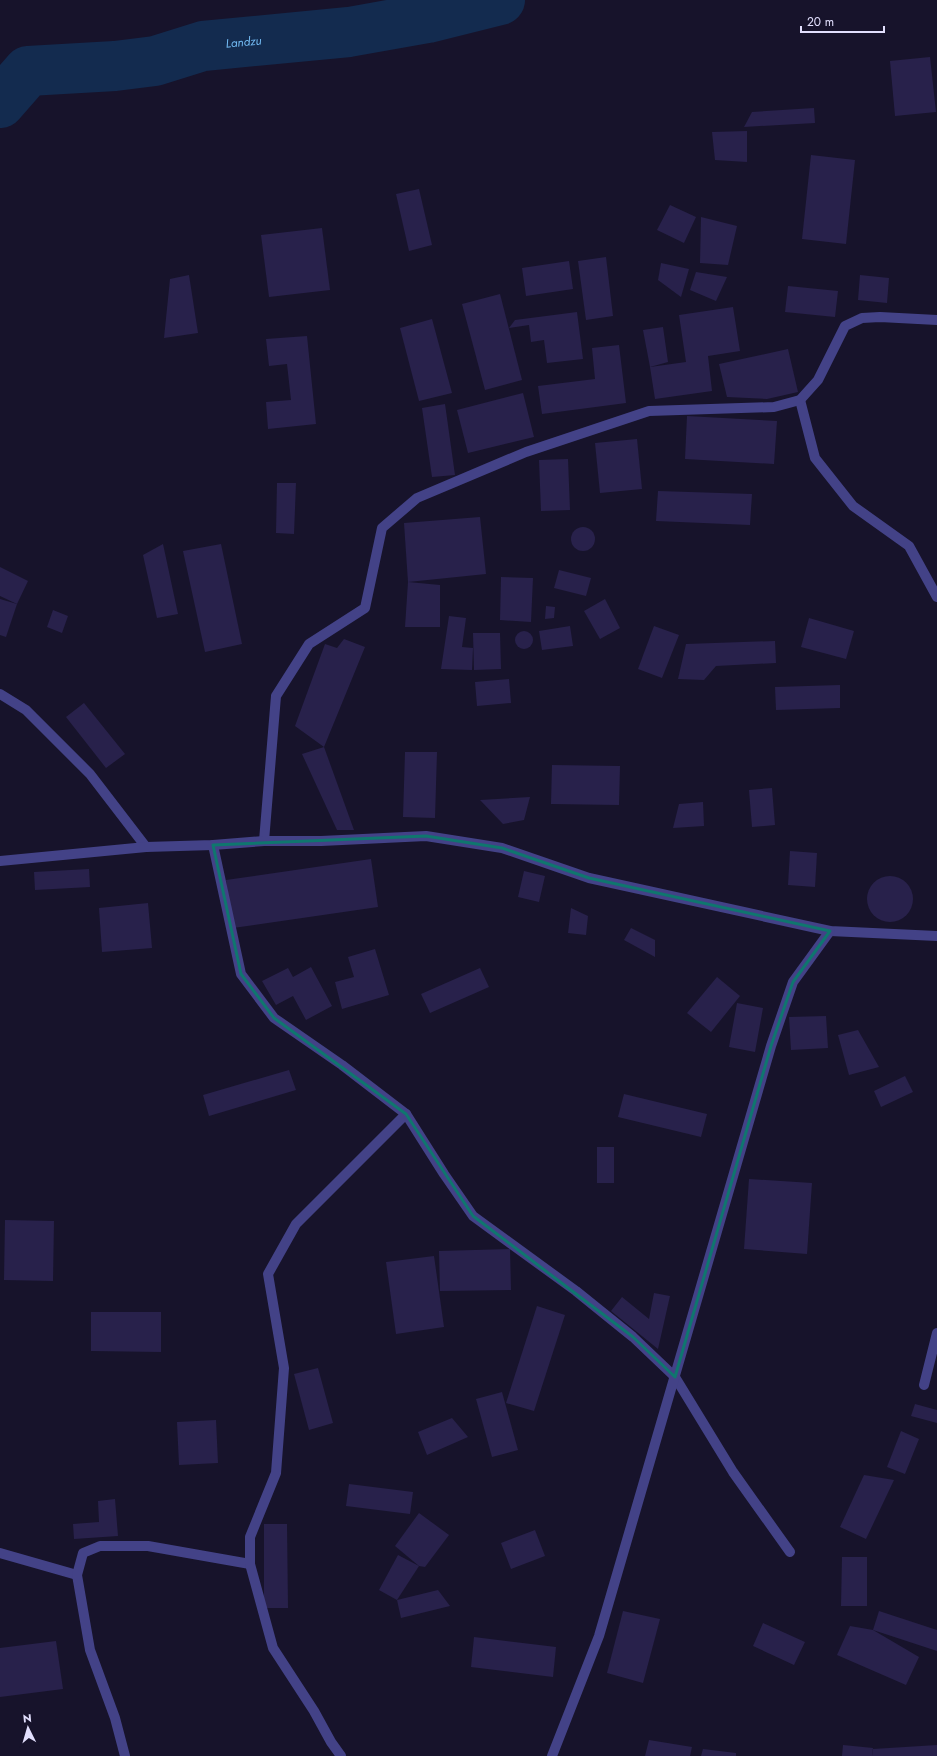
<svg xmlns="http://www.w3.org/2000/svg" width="937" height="1756" font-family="Jost,sans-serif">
<rect width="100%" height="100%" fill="#17132b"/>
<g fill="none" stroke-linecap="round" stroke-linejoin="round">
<path stroke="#132b4f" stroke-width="50" id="s1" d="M0,103L28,71L115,66L155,61L203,46L349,32L428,18L500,0"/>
</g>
<g fill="#28214b">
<path d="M930,57L936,112L895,116L890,61Z"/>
<path d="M814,108L815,123L744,127L752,112Z"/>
<path d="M747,131V162L715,160L712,132Z"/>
<path d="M811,155L855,160L846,244L802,239Z"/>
<path d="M419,189L432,245L409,251L396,194Z"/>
<path d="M670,205L696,217L684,243L657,230Z"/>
<path d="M701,217L737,226L728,265L700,263Z"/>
<path d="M322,228L330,290L269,297L261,235Z"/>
<path d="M606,257L613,316L586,320L578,261Z"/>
<path d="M569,261L573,289L526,296L522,268Z"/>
<path d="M661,263L689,269L681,297L658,280Z"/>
<path d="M696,272L727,277L716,301L690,290Z"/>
<path d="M189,275L198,333L164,338L170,279Z"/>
<path d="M860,275L889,278L887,303L858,300Z"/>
<path d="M788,286L838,291L835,317L785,312Z"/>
<path d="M500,294L522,380L485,390L462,304Z"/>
<path d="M733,307L740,351L708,356L712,391L655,399L650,367L686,362L679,315Z"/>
<path d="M577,312L583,359L547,363L544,340L531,342L529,325L509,328L515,320Z"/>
<path d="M432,319L452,393L419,401L400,328Z"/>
<path d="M663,327L668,362L650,367L643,330Z"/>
<path d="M307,336L316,424L268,429L266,402L291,400L287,364L269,366L266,339Z"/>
<path d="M619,345L626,403L542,414L538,386L595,379L592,348Z"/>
<path d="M788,349L798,392L767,399L727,397L719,364Z"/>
<path d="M523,393L534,437L468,453L457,410Z"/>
<path d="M445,404L455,475L432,477L422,408Z"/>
<path d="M687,416L777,421L774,464L685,459Z"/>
<path d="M637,439L642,489L600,493L595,443Z"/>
<path d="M568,459L570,510L541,511L539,460Z"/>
<path d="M277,483H296L294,534L276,533Z"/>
<path d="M658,491L752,494L750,525L656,521Z"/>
<path d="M480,517L486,574L408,582L404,523Z"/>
<circle cx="583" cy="539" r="12"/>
<path d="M163,544L178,614L157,618L143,555Z"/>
<path d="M221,544L242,644L205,652L183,551Z"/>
<path d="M0,567L28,581L17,604L0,596Z"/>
<path d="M559,570L591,578L586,596L554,588Z"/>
<path d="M501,577L533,578L531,622L500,620Z"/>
<path d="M408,582L440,585V627H405Z"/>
<path d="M0,599L17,604L6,637L0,635Z"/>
<path d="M605,599L620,628L600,639L584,611Z"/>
<path d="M546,606L555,607L554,618L545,619Z"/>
<path d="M53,610L68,616L62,633L47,627Z"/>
<path d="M449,616L466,618L462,647L473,648L472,670L441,669Z"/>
<path d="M809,618L854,631L846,659L801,647Z"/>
<path d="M570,626L573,646L542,650L539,631Z"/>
<path d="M654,626L679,635L662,678L638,669Z"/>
<circle cx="524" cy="640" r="9"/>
<path d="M473,633H500L501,669L474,670Z"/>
<path d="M344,639L365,647L324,747L295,726L325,644L337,648Z"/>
<path d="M775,641L776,663L716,666L704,680L678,679L686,644Z"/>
<path d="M509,679L511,703L477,706L475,682Z"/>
<path d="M840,685V708L776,710L775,687Z"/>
<path d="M84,703L125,754L106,768L66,717Z"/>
<path d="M324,747L354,830H337L302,754Z"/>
<path d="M405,752H437L435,818L403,817Z"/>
<path d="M552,765L620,766L619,805L551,804Z"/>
<path d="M772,788L775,825L752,827L749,790Z"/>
<path d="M530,797L524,820L503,824L480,800Z"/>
<path d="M703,802L704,826L673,828L679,804Z"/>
<path d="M790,851L817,853L815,887L788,885Z"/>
<path d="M371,859L378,907L233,928L226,880Z"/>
<path d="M89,869L90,887L35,890L34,872Z"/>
<path d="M524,871L545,876L539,902L518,897Z"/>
<circle cx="890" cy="899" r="23"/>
<path d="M148,903L152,948L102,952L99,908Z"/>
<path d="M571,908L588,916L586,935L568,933Z"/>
<path d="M631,928L655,940V957L624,940Z"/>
<path d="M375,949L389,995L342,1009L335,982L354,977L348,957Z"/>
<path d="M311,967L332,1006L306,1020L293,996L276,1005L262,981L288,968L293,977Z"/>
<path d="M480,968L489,987L430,1013L421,994Z"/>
<path d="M717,977L740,996L711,1032L687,1013Z"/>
<path d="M737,1003L763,1008L755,1052L729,1047Z"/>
<path d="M826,1016L828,1048L791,1050L789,1017Z"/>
<path d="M858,1030L879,1067L849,1075L838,1035Z"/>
<path d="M289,1070L296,1090L209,1116L203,1095Z"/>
<path d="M905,1076L913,1092L881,1107L874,1091Z"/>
<path d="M624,1094L707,1114L701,1137L618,1117Z"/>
<rect x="597" y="1147" width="17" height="36"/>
<path d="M749,1179L812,1183L807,1254L744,1249Z"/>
<path d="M5,1220L54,1221L53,1281L4,1280Z"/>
<path d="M510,1249L511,1290L440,1291L439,1251Z"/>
<path d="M434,1256L444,1327L396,1334L386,1262Z"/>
<path d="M654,1293L670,1296L658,1349L611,1311L622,1297L649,1319Z"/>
<path d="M537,1306L565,1315L534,1411L506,1403Z"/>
<path d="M91,1312H161V1352L91,1351Z"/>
<path d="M318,1368L333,1423L309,1430L294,1374Z"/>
<path d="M502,1392L518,1450L492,1457L476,1399Z"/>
<path d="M915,1404L937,1410V1423L911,1416Z"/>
<path d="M452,1418L468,1437L427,1455L418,1432Z"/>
<path d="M216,1420L218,1463L179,1465L177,1422Z"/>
<path d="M901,1431L919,1439L905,1474L887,1467Z"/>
<path d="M864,1475L894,1480L866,1539L840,1527Z"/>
<path d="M349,1484L413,1492L410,1514L346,1506Z"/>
<path d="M115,1499L118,1536L74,1539L73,1524L99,1522L98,1501Z"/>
<path d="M419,1513L449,1535L425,1567L419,1566L395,1546Z"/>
<path d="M264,1524H287L288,1608H264Z"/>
<path d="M535,1530L545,1556L511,1569L501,1543Z"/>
<path d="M398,1555L419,1566L397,1600L379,1590Z"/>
<path d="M842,1557H867V1606H841Z"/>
<path d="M438,1590L450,1606L401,1618L397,1600Z"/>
<path d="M623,1611L660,1619L643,1683L607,1673Z"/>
<path d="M879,1611L937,1630V1651L873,1630Z"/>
<path d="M763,1623L805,1642L794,1665L753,1646Z"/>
<path d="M850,1626L873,1630L919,1657L906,1685L837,1655Z"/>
<path d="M474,1637L556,1647L553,1677L471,1667Z"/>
<path d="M56,1641L63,1689L0,1697V1648Z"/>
<path d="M649,1740L692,1747L690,1756H645Z"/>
<path d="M843,1745L873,1748L872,1756H842Z"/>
<path d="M937,1745V1756H872L873,1749Z"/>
<path d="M703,1749L736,1753V1756H701Z"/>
</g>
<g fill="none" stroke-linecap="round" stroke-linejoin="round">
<g stroke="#434287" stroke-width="10">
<path d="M800,400L815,458L853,506L909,546L937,597"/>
<path d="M0,694L26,710L90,774L146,847"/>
<path d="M264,841L276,696L309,644L365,608L382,528L417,498L526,452L649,411L774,407L800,400L818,380L845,326L862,318L880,317L937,320"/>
<path d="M213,845L241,974L274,1018L342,1065L406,1114L444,1174L473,1216L576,1291L633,1337L675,1377L733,1472L790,1552"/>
<path d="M0,861L146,847L213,845L264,841H321L426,836L502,848L589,878L830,931L937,936"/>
<path d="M924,1385L937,1333"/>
<path d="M0,1553L77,1575"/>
<path d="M125,1756L115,1718L90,1650L77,1575L83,1553L100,1546H148L250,1564"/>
<path d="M341,1756L331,1742L314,1711L273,1648L250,1564V1537L276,1473L284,1368L268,1274L296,1224L406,1114"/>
<path d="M552,1756L599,1636L771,1046L793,982L830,931"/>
</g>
</g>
<path fill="none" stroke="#0f766e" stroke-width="3" stroke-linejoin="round" d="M426,836L502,848L589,878L830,931L793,982L771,1046L675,1377L633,1337L473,1216L406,1114L274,1018L241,974L213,845Z"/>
<g text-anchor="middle" stroke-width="3" stroke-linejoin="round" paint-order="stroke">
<g font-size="12" font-style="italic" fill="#74bdf6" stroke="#17132b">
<text dy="4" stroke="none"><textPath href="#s1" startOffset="261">Landzu</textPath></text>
</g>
</g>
<g transform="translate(28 1728) rotate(355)" stroke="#17132b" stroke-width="3" paint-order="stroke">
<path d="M0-3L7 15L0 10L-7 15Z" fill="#e2dffd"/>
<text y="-6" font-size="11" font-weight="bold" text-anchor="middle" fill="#e2dffd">N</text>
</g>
<path d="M801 26v6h83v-6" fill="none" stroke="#e2dffd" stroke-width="2"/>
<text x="807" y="26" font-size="12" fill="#e2dffd" stroke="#17132b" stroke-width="3" paint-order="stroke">20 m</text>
</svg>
